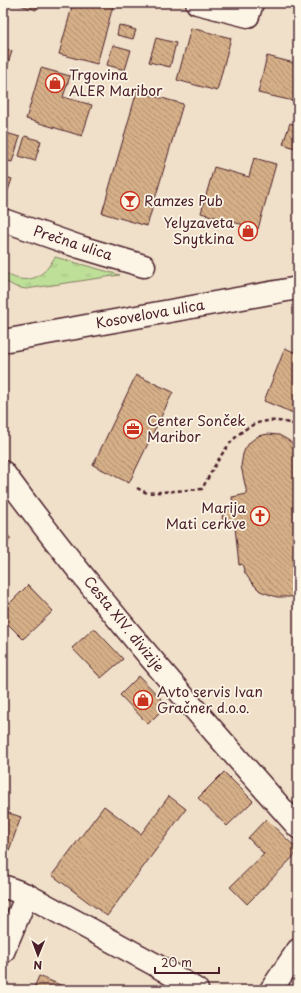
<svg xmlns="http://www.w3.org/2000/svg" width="301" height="993" font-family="'Playpen Sans',sans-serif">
<defs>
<pattern id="grass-tufts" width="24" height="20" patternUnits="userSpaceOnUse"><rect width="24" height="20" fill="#bddf98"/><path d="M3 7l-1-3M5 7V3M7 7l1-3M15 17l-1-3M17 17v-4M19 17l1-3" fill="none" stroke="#a4bf83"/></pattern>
<pattern id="building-back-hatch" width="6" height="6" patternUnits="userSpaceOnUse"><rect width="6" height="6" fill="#d5af87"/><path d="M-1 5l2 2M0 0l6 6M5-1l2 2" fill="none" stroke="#af8e6f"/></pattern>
</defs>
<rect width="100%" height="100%" fill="#f0e0c9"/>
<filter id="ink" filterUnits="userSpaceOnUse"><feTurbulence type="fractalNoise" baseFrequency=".025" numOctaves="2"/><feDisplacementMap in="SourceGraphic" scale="8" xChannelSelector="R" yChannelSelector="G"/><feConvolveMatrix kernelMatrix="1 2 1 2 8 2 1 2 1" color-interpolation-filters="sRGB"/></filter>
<g filter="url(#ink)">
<path fill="url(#grass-tufts)" stroke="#847f62" d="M55,257L120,275L26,289L16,287L3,280V271C14,280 29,283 41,274C47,270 51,263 55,257Z"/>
<g fill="url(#building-back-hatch)" stroke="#4a1f2b">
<path d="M14,3H38L36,10Z"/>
<path d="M73,3H100L113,6L97,64L59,54Z"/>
<path d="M119,25L136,30L133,39L117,35Z"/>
<path d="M191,28L231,38L217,91L177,80Z"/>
<path d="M156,38L176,43L170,67L149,62Z"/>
<path d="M113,45L131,50L125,70L107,65Z"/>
<path d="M3,48L12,51L3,80Z"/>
<path d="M267,56L298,64V102L258,93Z"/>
<path d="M41,68L70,76L63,97L92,105L82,136L26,119Z"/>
<path d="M137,91L183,104L147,226L102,213Z"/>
<path d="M290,123L298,126V149L283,144Z"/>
<path d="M3,132L20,137L12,162L3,160Z"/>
<path d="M25,136L41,141L35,161L19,156Z"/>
<path d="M254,158L276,164L258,229L201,213L214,167L249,177Z"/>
<path d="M3,176L12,179L3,205Z"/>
<path d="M285,348L298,354V415L264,401Z"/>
<path d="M136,375L173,392L129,483L93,465Z"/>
<path d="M268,434L279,435L288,440L294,445L298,454V595L290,597H277L268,594L260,591L251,582L245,573L242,564L239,565L235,527L227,526L222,518L223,514L226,509L233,505L232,497L247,494L241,466L243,454L245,449L250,442L258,436Z"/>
<path d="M3,530L11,539L3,546Z"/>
<path d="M28,585L53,611L23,639L3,619V595L10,603Z"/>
<path d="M94,628L123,659L101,678L72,648Z"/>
<path d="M139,676L167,705L148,724L120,695Z"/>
<path d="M224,772L253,801L227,826L198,798Z"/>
<path d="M169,796L186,809L107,916L52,875L104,806L141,834Z"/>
<path d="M3,811L21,817L7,856L3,855Z"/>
<path d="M266,819L298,850V852L247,904L230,887L264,854L248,838Z"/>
<path d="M39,976L72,990H33Z"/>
</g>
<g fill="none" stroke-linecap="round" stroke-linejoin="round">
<g stroke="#4a1f2b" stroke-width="25">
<g id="minor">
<path d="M197,3L248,16L252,3"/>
<path d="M3,220L80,247L144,266"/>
<path d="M3,472C94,596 196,712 298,827"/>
<path d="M3,886L27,895L154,964L197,990"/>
<path d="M3,952L27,895"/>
<path d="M271,990L298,950"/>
</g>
</g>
<g stroke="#4a1f2b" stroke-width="25">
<path id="tertiary" d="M3,341L298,288"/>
</g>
<path stroke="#4a1f2b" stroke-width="2.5" stroke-dasharray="4 3" stroke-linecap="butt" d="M137,488L147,493L202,489C223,450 245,405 298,426"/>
<use href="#minor" stroke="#fcf5e5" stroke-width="22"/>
<use href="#tertiary" stroke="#fcf5e5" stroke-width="22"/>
</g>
</g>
<defs>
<g id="shop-ring" transform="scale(1)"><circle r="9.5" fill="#fcf5e5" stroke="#c8321e" stroke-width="1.5"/><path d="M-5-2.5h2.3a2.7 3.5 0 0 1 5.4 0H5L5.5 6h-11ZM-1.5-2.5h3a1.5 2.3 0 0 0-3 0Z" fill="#c8321e"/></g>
<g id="bar-ring" transform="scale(1)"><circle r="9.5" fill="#fcf5e5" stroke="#c8321e" stroke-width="1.5"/><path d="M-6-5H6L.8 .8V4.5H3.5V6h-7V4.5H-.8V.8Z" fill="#c8321e"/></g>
<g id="office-ring" transform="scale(1)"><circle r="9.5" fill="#fcf5e5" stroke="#c8321e" stroke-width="1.5"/><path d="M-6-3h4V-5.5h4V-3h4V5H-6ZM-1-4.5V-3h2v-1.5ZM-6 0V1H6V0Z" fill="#c8321e"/></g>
<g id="church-ring" transform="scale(1)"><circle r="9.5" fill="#fcf5e5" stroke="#c8321e" stroke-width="1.5"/><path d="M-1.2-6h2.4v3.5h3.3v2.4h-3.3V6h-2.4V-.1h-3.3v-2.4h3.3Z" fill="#c8321e"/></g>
</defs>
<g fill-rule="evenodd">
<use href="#shop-ring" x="55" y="83"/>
<use href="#bar-ring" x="130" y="201"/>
<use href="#shop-ring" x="248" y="231"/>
<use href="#office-ring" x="133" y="429"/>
<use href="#church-ring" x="260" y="516"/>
<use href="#shop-ring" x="143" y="700"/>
</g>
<g text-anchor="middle" stroke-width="3.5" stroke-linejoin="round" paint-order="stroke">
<g font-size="14" fill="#4a1f2b" stroke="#fcf5e5" text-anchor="start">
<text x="69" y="80">Trgovina<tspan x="69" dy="16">ALER Maribor</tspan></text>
<text x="144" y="206">Ramzes Pub</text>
<text x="234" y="228" text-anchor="end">Yelyzaveta<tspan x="234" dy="16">Snytkina</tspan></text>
<text x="147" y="426">Center Sonček<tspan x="147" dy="16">Maribor</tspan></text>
<text x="246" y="513" text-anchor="end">Marija<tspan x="246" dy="16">Mati cerkve</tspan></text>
<text x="157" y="697">Avto servis Ivan<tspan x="157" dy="16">Gračner d.o.o.</tspan></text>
</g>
<g font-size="14" fill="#4a1f2b" stroke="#fcf5e5">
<text transform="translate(73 243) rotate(18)" y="5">Prečna ulica</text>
<text transform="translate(150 314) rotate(-10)" y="5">Kosovelova ulica</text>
<text transform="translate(124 624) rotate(51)" y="5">Cesta XIV. divizije</text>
</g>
</g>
<rect width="301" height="993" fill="none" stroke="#fcf5e5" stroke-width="16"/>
<rect x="8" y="8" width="285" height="977" fill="none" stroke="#4a1f2b" stroke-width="1.5" filter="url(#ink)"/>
<g transform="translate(38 955) rotate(181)" stroke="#fcf5e5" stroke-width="3" paint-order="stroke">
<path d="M0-3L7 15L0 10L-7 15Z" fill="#4a1f2b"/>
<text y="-6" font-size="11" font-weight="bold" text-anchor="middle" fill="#4a1f2b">N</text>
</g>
<path d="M155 967v6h64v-6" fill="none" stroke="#4a1f2b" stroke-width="2"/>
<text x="161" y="967" font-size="12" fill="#4a1f2b" stroke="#fcf5e5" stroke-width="3" paint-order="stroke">20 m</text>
</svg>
